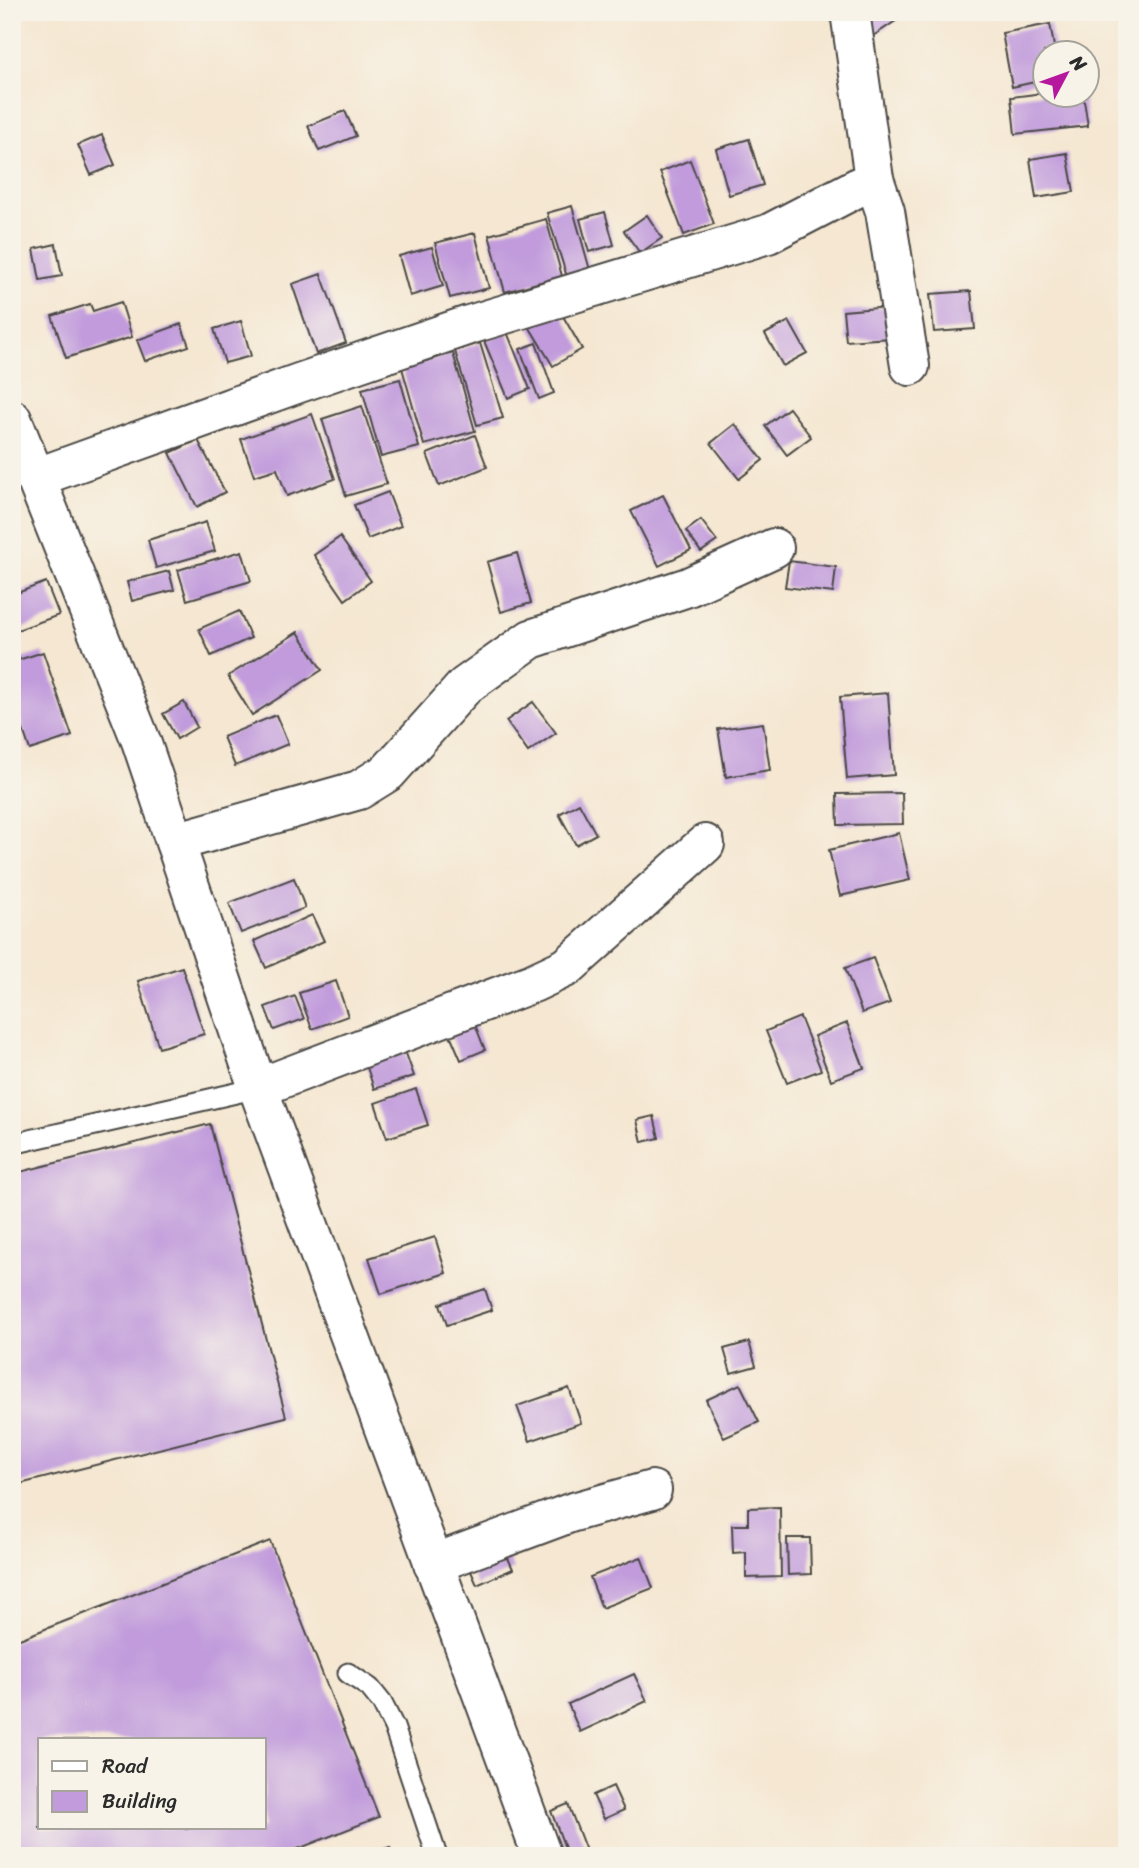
<svg xmlns="http://www.w3.org/2000/svg" width="1139" height="1868" font-family="Sriracha,sans-serif">
<rect width="100%" height="100%" fill="#f7f3e8"/>
<filter id="ink" filterUnits="userSpaceOnUse"><feTurbulence type="fractalNoise" baseFrequency=".0143" numOctaves="2"/><feDisplacementMap in="SourceGraphic" scale="14" xChannelSelector="R" yChannelSelector="G"/><feConvolveMatrix kernelMatrix="1 2 1 2 8 2 1 2 1" color-interpolation-filters="sRGB"/></filter>
<filter id="wash" filterUnits="userSpaceOnUse"><feTurbulence type="fractalNoise" baseFrequency=".00686" numOctaves="4" result="noise"/><feDisplacementMap in="SourceGraphic" scale="28" xChannelSelector="R" yChannelSelector="G"/><feGaussianBlur stdDeviation="1.57" result="paint"/><feColorMatrix in="noise" values="0 0 0 0 0 0 0 0 0 0 0 0 0 0 0 0 0 1.4 0 .05"/><feComposite in="paint" operator="in"/></filter>
<g filter="url(#wash)">
<rect width="100%" height="100%" fill="#f5e7d1"/>
<g id="blocks">
<g fill="#c19bdc" fill-rule="evenodd">
<path d="M857,12H909L873,36Z"/>
<path d="M1050,24L1055,52H1044V80L1012,87L1002,33Z"/>
<path d="M1044,93V94H1083L1088,126L1015,134L1011,97Z"/>
<path d="M345,111L356,136L319,151L308,126Z"/>
<path d="M102,135L115,165L91,175L78,145Z"/>
<path d="M749,139L763,185L729,195L716,149Z"/>
<path d="M1067,153L1074,192L1036,198L1030,159Z"/>
<path d="M690,160L714,224L684,235L660,172Z"/>
<path d="M572,206L590,270L567,277L547,213Z"/>
<path d="M605,212L614,245L589,252L580,219Z"/>
<path d="M647,215L662,238L640,253L624,231Z"/>
<path d="M546,219L562,276L505,292L489,235Z"/>
<path d="M475,233L489,288L450,298L435,243Z"/>
<path d="M56,244L62,276L40,280L34,249Z"/>
<path d="M432,247L443,286L410,296L399,256Z"/>
<path d="M321,274L346,343L316,354L292,284Z"/>
<path d="M971,291L975,329L934,332L930,294Z"/>
<path d="M121,302L132,337L66,358L52,316L90,304L93,311Z"/>
<path d="M889,307L891,338L846,341L843,311Z"/>
<path d="M560,311L582,349L553,366L530,328Z"/>
<path d="M241,321L251,356L225,363L214,329Z"/>
<path d="M789,321L807,353L783,366L765,334Z"/>
<path d="M181,324L189,346L145,361L137,340Z"/>
<path d="M507,332L530,389L508,398L484,341Z"/>
<path d="M480,343L503,418L477,425L455,351Z"/>
<path d="M536,343L554,393L539,399L520,349Z"/>
<path d="M453,353L475,431L424,445L402,368Z"/>
<path d="M400,379L419,447L381,457L362,389Z"/>
<path d="M362,406L387,484L346,496L322,419Z"/>
<path d="M789,408L811,437L787,455L765,426Z"/>
<path d="M312,414L335,479L287,496L277,469L254,476L241,439Z"/>
<path d="M735,424L763,460L739,479L711,443Z"/>
<path d="M475,435L487,467L439,486L427,454Z"/>
<path d="M198,440L225,492L197,507L170,453Z"/>
<path d="M388,492L401,526L368,539L354,505Z"/>
<path d="M663,495L691,550L659,566L631,511Z"/>
<path d="M701,520L717,541L701,552L686,531Z"/>
<path d="M206,522L215,551L156,568L148,540Z"/>
<path d="M340,537L371,581L345,600L314,555Z"/>
<path d="M242,551L251,581L187,600L178,570Z"/>
<path d="M517,553L531,603L501,612L487,562Z"/>
<path d="M789,561L836,567L833,593L785,587Z"/>
<path d="M169,571L174,590L132,601L127,582Z"/>
<path d="M46,582L59,615L12,632V595Z"/>
<path d="M239,611L251,638L211,656L199,629Z"/>
<path d="M298,632L322,670L252,715L228,676Z"/>
<path d="M43,652L72,736L30,750L12,697V662Z"/>
<path d="M888,693L894,775L847,779L840,697Z"/>
<path d="M184,702L197,727L177,739L163,714Z"/>
<path d="M533,702L556,733L528,752L506,721Z"/>
<path d="M276,715L288,744L235,766L223,737Z"/>
<path d="M763,723L770,770L726,777L718,729Z"/>
<path d="M902,793L903,824L838,825L837,794Z"/>
<path d="M579,803L596,834L576,845L559,814Z"/>
<path d="M899,833L910,880L840,896L829,850Z"/>
<path d="M294,878L305,908L241,933L229,903Z"/>
<path d="M312,915L324,941L266,968L254,941Z"/>
<path d="M873,958L890,1003L862,1013L845,968Z"/>
<path d="M182,967L204,1034L159,1048L138,981Z"/>
<path d="M336,981L348,1016L312,1029L299,993Z"/>
<path d="M295,996L304,1019L274,1030L265,1007Z"/>
<path d="M800,1017L821,1070L787,1083L766,1031Z"/>
<path d="M474,1022L485,1050L461,1060L449,1032Z"/>
<path d="M847,1023L864,1068L831,1080L814,1036Z"/>
<path d="M403,1045L414,1076L374,1089L364,1058Z"/>
<path d="M416,1089L428,1125L387,1138L375,1103Z"/>
<path d="M654,1116L659,1138L642,1142L637,1120Z"/>
<path d="M210,1124L286,1417L12,1486V1174Z"/>
<path d="M435,1237L446,1273L381,1294L369,1258Z"/>
<path d="M485,1289L492,1310L447,1325L440,1304Z"/>
<path d="M749,1342L756,1366L731,1373L724,1349Z"/>
<path d="M740,1384L759,1422L724,1438L706,1400Z"/>
<path d="M569,1388L581,1423L530,1441L517,1406Z"/>
<path d="M780,1507L781,1577L746,1578V1552L733,1553L732,1525H748V1508Z"/>
<path d="M787,1538H810L811,1574L788,1575Z"/>
<path d="M270,1541L379,1817L280,1856H21L12,1834V1642ZM40,1740H264V1828H40Z"/>
<path d="M503,1547L513,1569L477,1585L467,1562Z"/>
<path d="M641,1557L653,1588L602,1608L590,1577Z"/>
<path d="M634,1674L647,1701L580,1732L568,1704Z"/>
<path d="M613,1786L624,1810L604,1819L593,1795Z"/>
<path d="M568,1804L588,1856H568L551,1811Z"/>
<path d="M390,1847L393,1856H363V1855Z"/>
</g>
</g>
</g>
<g filter="url(#ink)">
<use href="#blocks" fill-opacity="0" stroke="#494744" stroke-width="2"/>
<g fill="none" stroke-linecap="round" stroke-linejoin="round">
<g stroke="#494744" stroke-width="23">
<g id="service">
<path d="M12,1144L258,1088"/>
<path d="M348,1673L370,1688L382,1703L394,1727L437,1856"/>
</g>
</g>
<g stroke="#494744" stroke-width="42">
<g id="minor">
<path d="M874,179L885,211L910,366"/>
<path d="M35,478L299,383L469,325L768,234L874,179L850,12"/>
<path d="M175,842L359,790L388,772L465,686L531,639L688,587L774,548"/>
<path d="M258,1088L533,983L567,967L705,844"/>
<path d="M433,1564L570,1513L652,1490"/>
</g>
</g>
<g stroke="#494744" stroke-width="42">
<path id="tertiary" d="M12,419L141,741L258,1088L542,1856"/>
</g>
<use href="#service" stroke="#fff" stroke-width="19"/>
<use href="#minor" stroke="#fff" stroke-width="38"/>
<use href="#tertiary" stroke="#fff" stroke-width="38"/>
</g>
</g>
<rect width="1139" height="1868" fill="none" stroke="#f7f3e8" stroke-width="42"/>
<rect x="38" y="1738" width="228" height="91" fill="#f7f3e8" stroke="#a5a39c" stroke-width="2"/>
<rect x="52" y="1761" width="35" height="10" fill="#ffffff" stroke="#a5a39c" stroke-width="2"/>
<text x="102" y="1773" font-size="21" fill="#2b2b2b">Road</text>
<rect x="52" y="1791" width="35" height="21" fill="#c19bdc" stroke="#a5a39c" stroke-width="2"/>
<text x="102" y="1808" font-size="21" fill="#2b2b2b">Building</text>
<g transform="translate(1066 74) rotate(49)"><circle r="33" fill="#f7f3e8" stroke="#a5a39c" stroke-width="2"/>
<path d="M0-5L12 26L0 18L-12 26Z" fill="#b5179e"/>
<text y="-10" font-size="19" font-weight="bold" text-anchor="middle" fill="#2b2b2b">N</text>
</g>
</svg>
